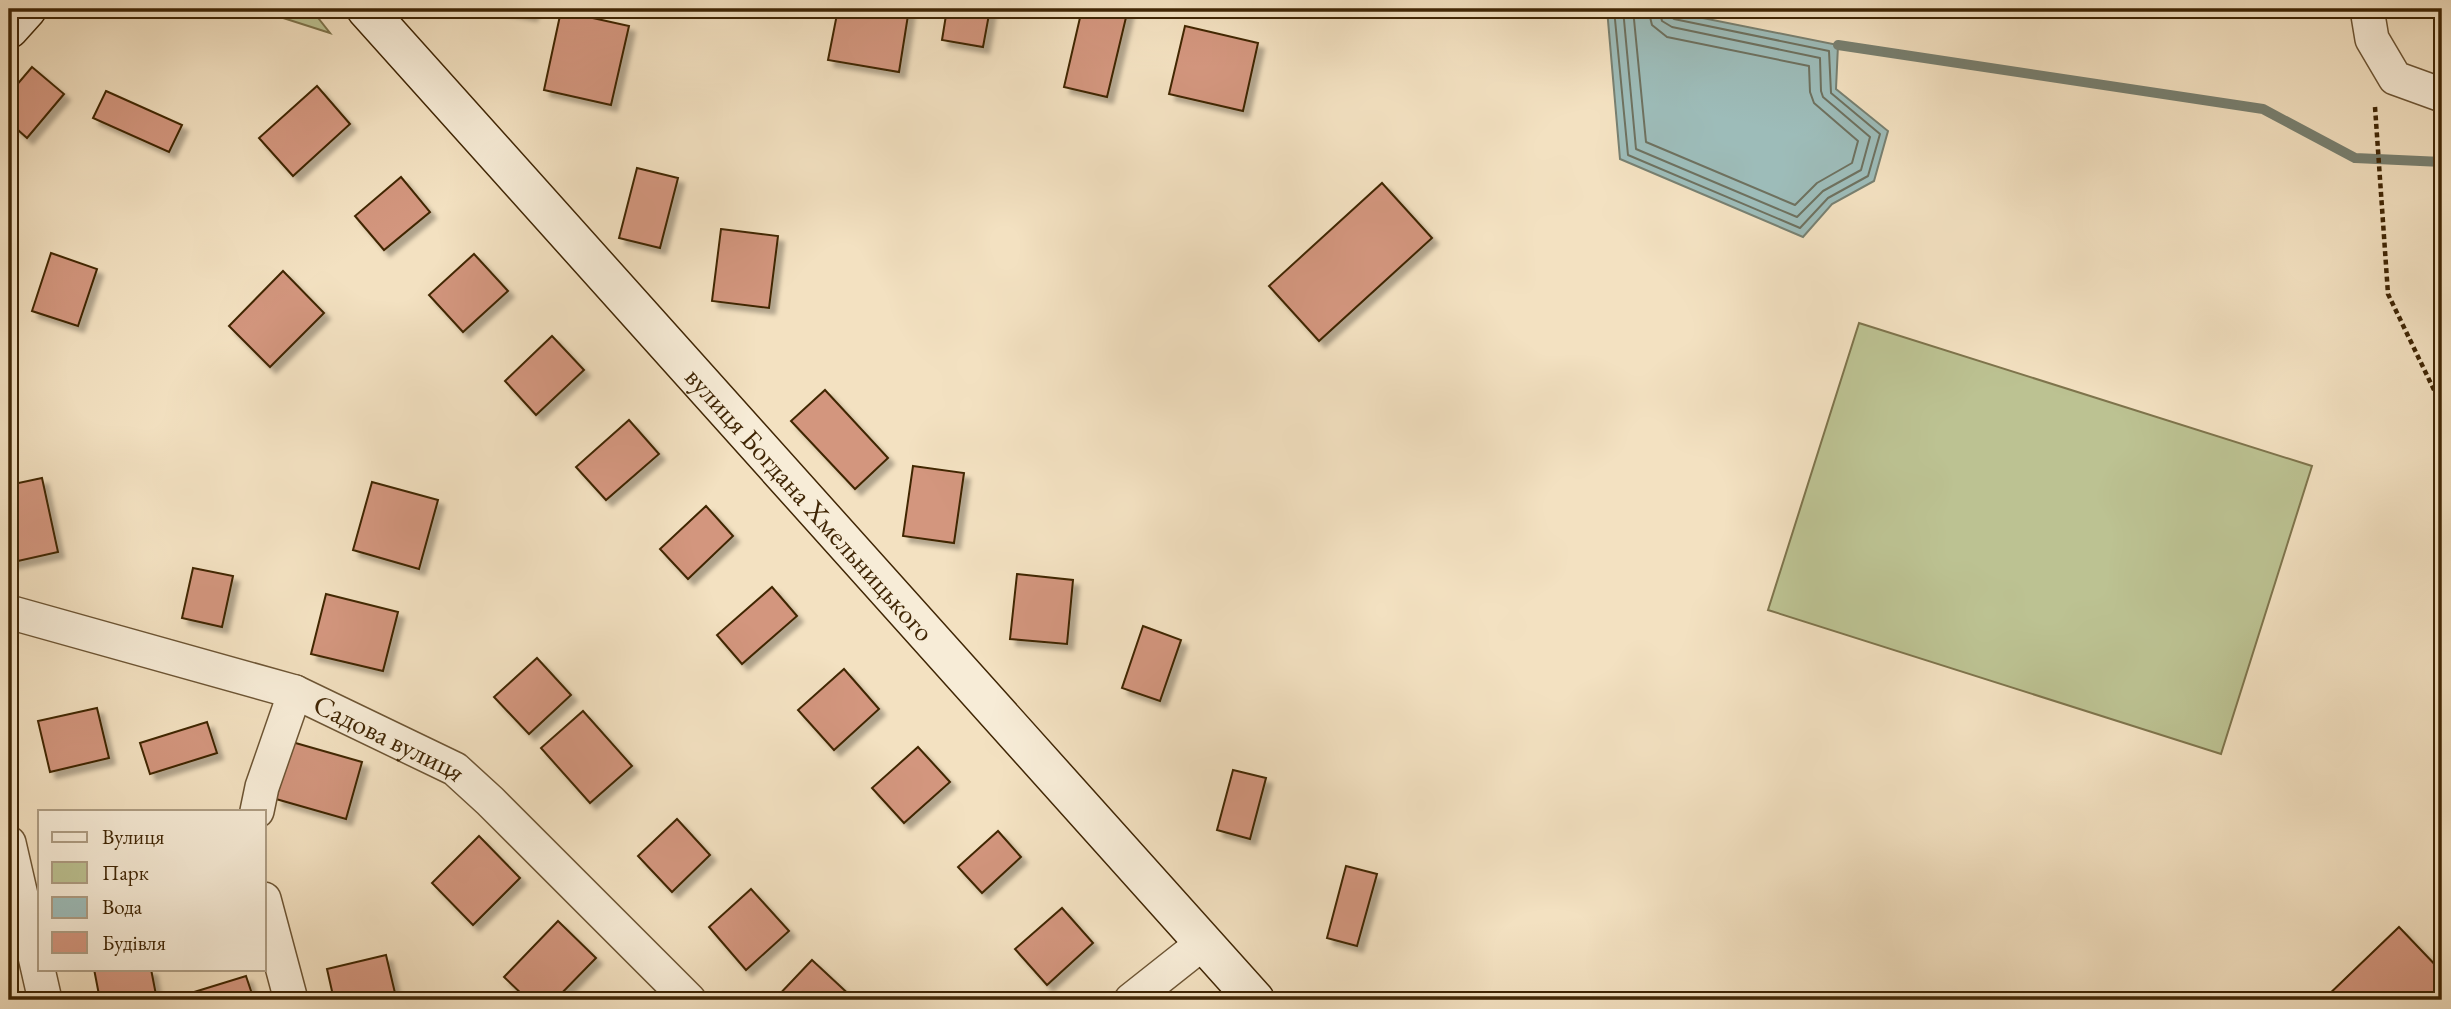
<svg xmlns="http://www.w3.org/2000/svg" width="2451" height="1009" font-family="'EB Garamond',serif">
<defs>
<filter id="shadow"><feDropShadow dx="6" dy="6" stdDeviation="2" flood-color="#0004"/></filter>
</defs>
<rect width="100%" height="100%" fill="#f3e1c1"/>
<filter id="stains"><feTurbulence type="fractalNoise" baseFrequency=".00286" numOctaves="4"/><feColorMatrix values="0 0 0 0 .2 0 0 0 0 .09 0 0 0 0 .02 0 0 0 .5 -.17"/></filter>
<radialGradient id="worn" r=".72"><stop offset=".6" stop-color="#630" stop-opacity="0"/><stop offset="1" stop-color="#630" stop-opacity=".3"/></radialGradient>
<g fill="#bcc292" stroke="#7e744c" stroke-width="2">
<path d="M240,9H311L330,33L277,16Z"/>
<path d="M1859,323L2312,466L2221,754L1768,610Z"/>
</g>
<path fill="#9dbcb9" stroke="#788071" stroke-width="2" d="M1607,9H1658L1838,45L1836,89L1888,131L1874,181L1832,204L1803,237L1620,159Z"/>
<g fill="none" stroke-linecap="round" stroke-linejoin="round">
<g stroke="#6e715f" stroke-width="2">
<path d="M1614,9L1628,155L1800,228L1828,198L1868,176L1880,134L1831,93L1829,51L1674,19L1669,15L1668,9"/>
<path d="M1623,9L1636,149L1797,217L1823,191L1861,170L1870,137L1823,97L1821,91L1820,58L1672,27L1662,21L1659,9"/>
<path d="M1633,9L1646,142L1795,205L1817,183L1852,163L1858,141L1814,103L1810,92L1809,66L1667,37L1652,25L1648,9"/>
</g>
<path stroke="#788071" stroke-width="10" d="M1838,45L2263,109L2355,158L2442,162"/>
</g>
<g fill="#d3967e" stroke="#402605" stroke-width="2" filter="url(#shadow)">
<path d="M501,9H533L531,15Z"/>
<path d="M838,9H909L899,72L828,60Z"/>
<path d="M947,9H990L983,47L942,40Z"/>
<path d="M1082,9H1128L1107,97L1064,87Z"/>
<path d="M561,11L629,26L611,105L544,90Z"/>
<path d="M1185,26L1258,43L1243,111L1169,94Z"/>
<path d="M32,67L64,94L27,138L9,122V94Z"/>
<path d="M317,86L350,124L293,176L259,138Z"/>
<path d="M106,91L182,125L169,152L93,118Z"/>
<path d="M637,168L678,178L660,248L619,238Z"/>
<path d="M401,177L430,212L384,250L355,216Z"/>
<path d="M1382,183L1432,238L1319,341L1269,286Z"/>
<path d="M721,229L778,236L769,308L712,301Z"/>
<path d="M51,253L97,269L78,326L32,311Z"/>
<path d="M474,254L508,291L463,332L429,295Z"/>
<path d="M283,271L324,313L270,367L229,326Z"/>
<path d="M552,336L584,370L536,415L505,381Z"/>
<path d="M825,390L888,458L855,489L791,421Z"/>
<path d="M629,420L659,454L606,500L576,467Z"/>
<path d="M913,466L964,473L954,543L903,536Z"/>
<path d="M42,478L58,552L9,563V485Z"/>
<path d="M372,482L438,500L419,569L353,550Z"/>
<path d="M706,506L733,536L688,579L660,549Z"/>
<path d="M193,568L233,576L222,627L182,618Z"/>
<path d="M1017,574L1073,580L1067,644L1010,639Z"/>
<path d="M772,587L797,616L742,664L717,635Z"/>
<path d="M326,594L398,612L383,671L311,654Z"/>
<path d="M1143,626L1181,640L1160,701L1122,688Z"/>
<path d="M537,658L571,695L529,734L494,697Z"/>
<path d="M844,669L879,709L834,750L798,710Z"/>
<path d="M97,708L109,758L50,772L38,721Z"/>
<path d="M583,711L632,766L590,803L541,748Z"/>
<path d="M207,722L217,753L150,774L140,743Z"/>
<path d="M292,742L362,762L346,819L276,799Z"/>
<path d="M918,747L950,782L904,823L872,788Z"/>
<path d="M1233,770L1266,778L1250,839L1217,830Z"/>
<path d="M677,819L710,855L672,892L638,856Z"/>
<path d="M998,831L1021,857L982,893L958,867Z"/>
<path d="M479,836L520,878L473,925L432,883Z"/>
<path d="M1346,866L1377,874L1357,946L1327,938Z"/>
<path d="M751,889L789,931L746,970L709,927Z"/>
<path d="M1062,908L1093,943L1047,985L1015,949Z"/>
<path d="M558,921L596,958L555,1000H528L504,977Z"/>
<path d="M2399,927L2442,972V986L2427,1000H2323Z"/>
<path d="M386,955L395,993L366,1000H334L327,969Z"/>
<path d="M812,960L855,1000H774Z"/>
<path d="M94,969H151L157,1000H100Z"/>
<path d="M246,976L254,1000H179L178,997Z"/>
</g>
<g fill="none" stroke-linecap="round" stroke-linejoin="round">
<g stroke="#6d5534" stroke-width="36">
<g id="street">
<path d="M2367,9L2372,39L2395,78L2442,95"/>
<path id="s1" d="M9,612L295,692L455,769L490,801L689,1000"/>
<path d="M257,811L262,787L295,692"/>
<path d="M9,843L45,1000"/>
<path d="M264,899L291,1000"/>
<path d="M1131,1000L1203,943"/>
</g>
</g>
<g stroke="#402605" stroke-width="41">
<g id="secondary">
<path id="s2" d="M366,9L1255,1000"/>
<path d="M9,29L27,9"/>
</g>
</g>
<path stroke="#402605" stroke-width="4.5" stroke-dasharray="5 3.5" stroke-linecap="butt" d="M2375,107L2388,294L2435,392L2442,400"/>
<use href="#street" stroke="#f7ecd7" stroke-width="33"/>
<use href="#secondary" stroke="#f7ecd7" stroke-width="38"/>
</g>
<g text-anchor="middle" stroke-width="5" stroke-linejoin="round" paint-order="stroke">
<g font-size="28" fill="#402605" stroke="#f7ecd7">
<text dy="10" stroke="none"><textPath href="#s2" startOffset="665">вулиця Богдана Хмельницького</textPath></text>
<text dy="10" stroke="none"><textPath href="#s1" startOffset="402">Садова вулиця</textPath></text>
</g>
</g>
<rect width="2451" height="1009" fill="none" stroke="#f3e1c1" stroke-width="35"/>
<rect x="10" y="10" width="2430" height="988" fill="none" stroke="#402605" stroke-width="3.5"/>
<rect x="18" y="18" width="2416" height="974" fill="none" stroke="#402605" stroke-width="2"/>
<rect x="38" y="810" width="228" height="161" fill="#f7ecd7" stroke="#ae9d83" stroke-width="2"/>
<rect x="52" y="832" width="35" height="10" fill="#f7ecd7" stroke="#ae9d83" stroke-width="2"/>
<text x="102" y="844" font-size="21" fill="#402605">Вулиця</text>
<rect x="52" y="862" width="35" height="21" fill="#bcc292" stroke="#ae9d83" stroke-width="2"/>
<text x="102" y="880" font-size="21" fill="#402605">Парк</text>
<rect x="52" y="897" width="35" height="21" fill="#9dbcb9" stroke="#ae9d83" stroke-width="2"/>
<text x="102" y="914" font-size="21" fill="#402605">Вода</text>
<rect x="52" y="932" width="35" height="21" fill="#d3967e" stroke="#ae9d83" stroke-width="2"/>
<text x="102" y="950" font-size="21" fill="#402605">Будівля</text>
<rect width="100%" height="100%" filter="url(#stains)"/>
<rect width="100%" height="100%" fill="url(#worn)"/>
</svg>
